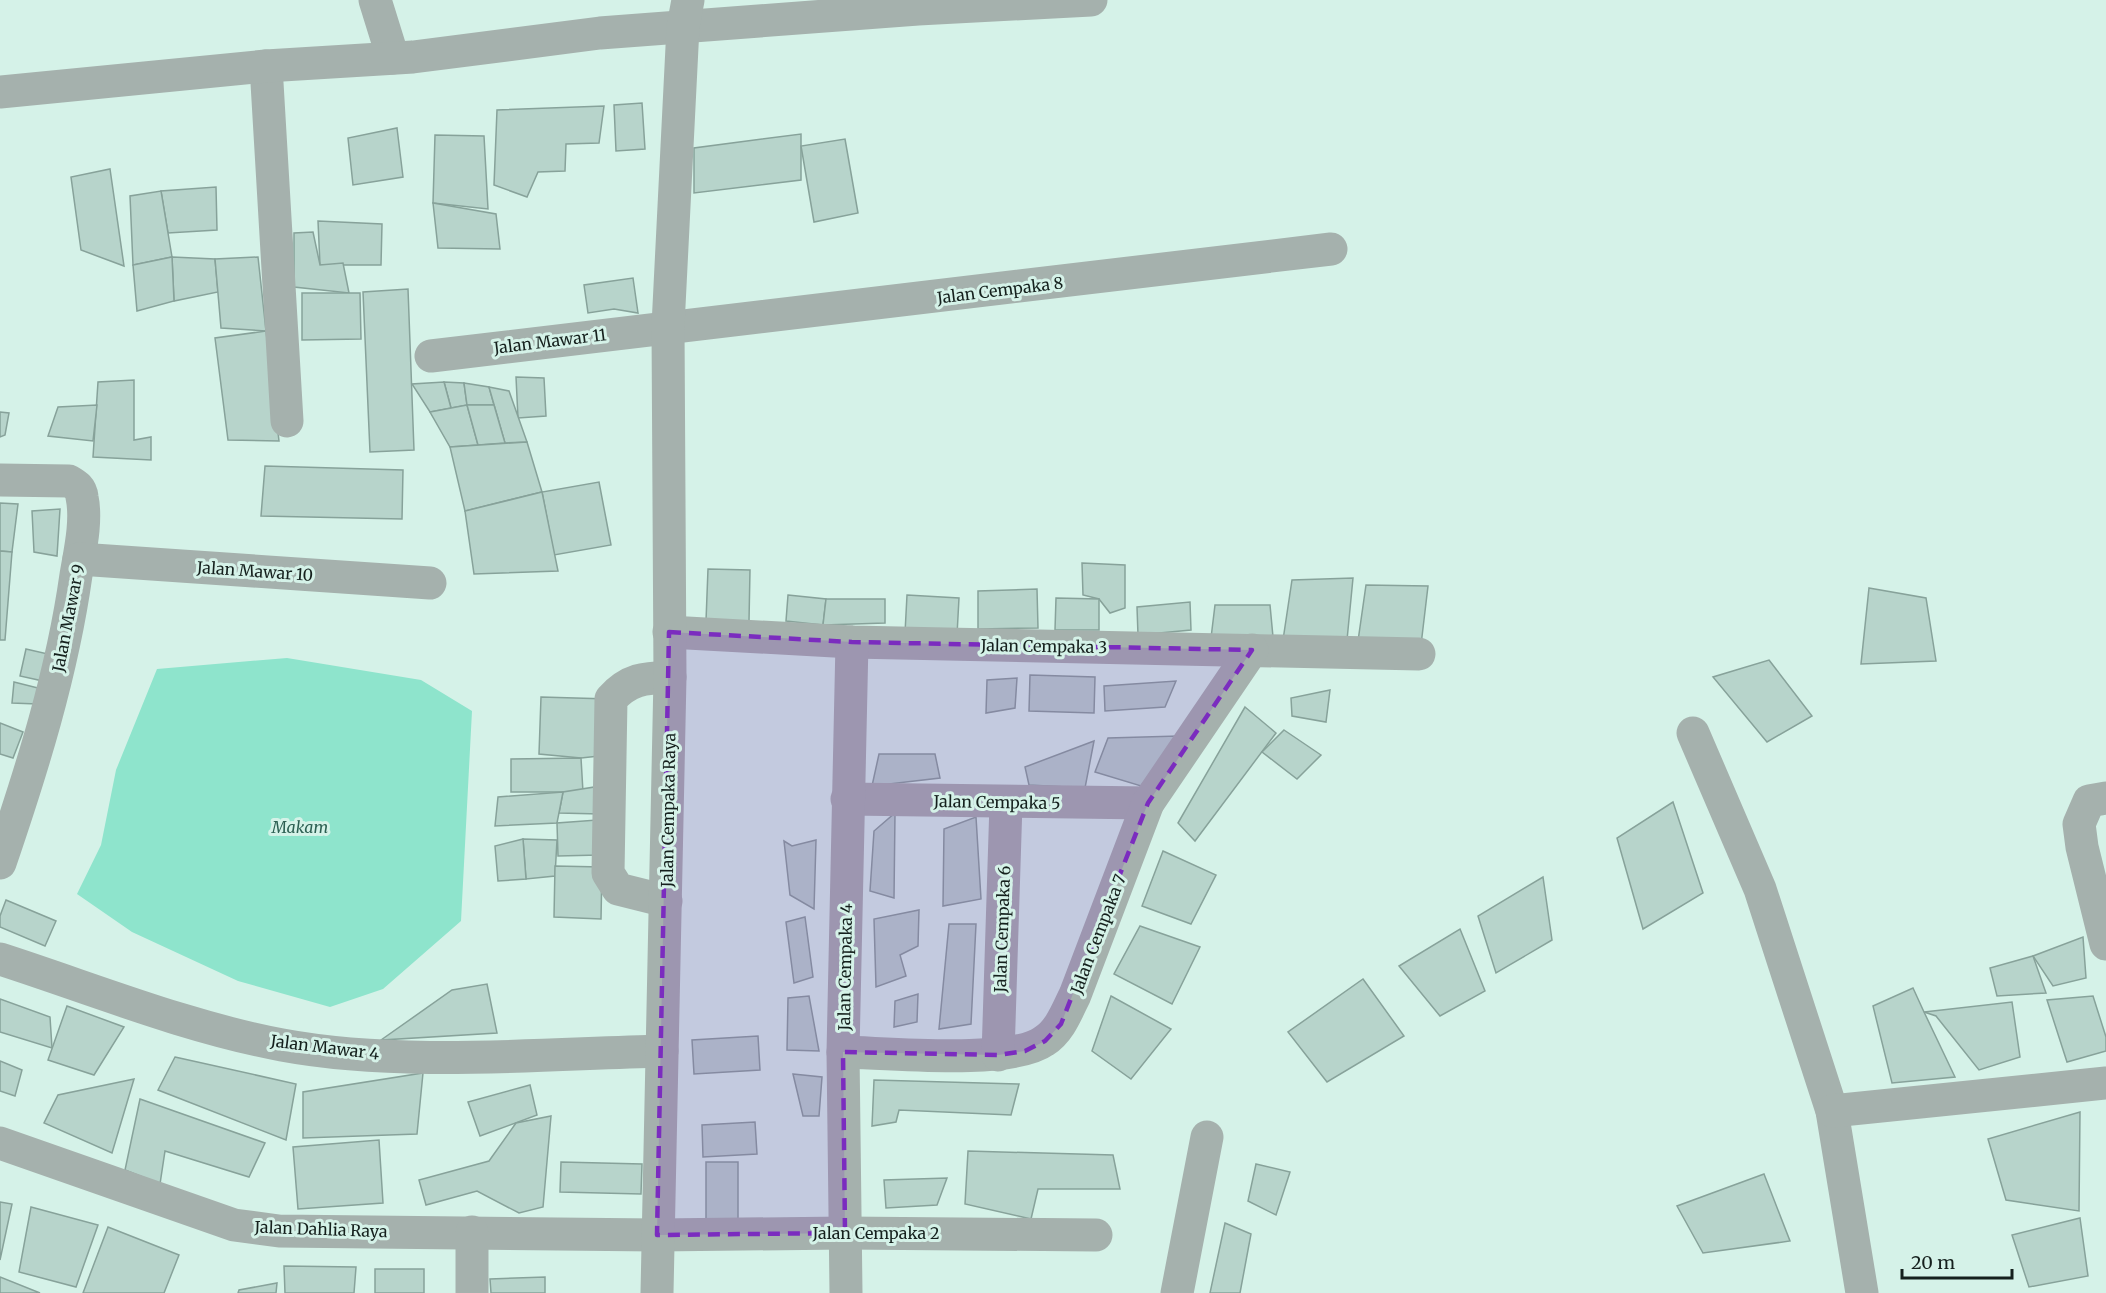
<svg xmlns="http://www.w3.org/2000/svg" width="2106" height="1293" font-family="Merriweather,serif">
<rect width="100%" height="100%" fill="#d5f2e8"/>
<path fill="#8ee4cc" d="M287,658L421,680L472,711L461,921L383,989L330,1007L238,981L132,932L77,894L101,845L116,770L157,669Z"/>
<g fill="#b7d4cb" stroke="#87a29a" stroke-width="1.5">
<path d="M642,103L645,149L616,151L614,105Z"/>
<path d="M604,106L599,143L566,144L565,171L538,172L527,197L494,185L497,110Z"/>
<path d="M397,128L403,177L353,185L348,138Z"/>
<path d="M801,134V180L694,193V148Z"/>
<path d="M435,135L484,136L488,209L433,203Z"/>
<path d="M845,139L858,213L814,222L801,146Z"/>
<path d="M110,169L124,266L81,250L71,177Z"/>
<path d="M216,187L217,230L168,233L161,191Z"/>
<path d="M161,191L172,257L133,265L130,196Z"/>
<path d="M433,203L496,214L500,249L438,248Z"/>
<path d="M318,221L382,224L381,265H320Z"/>
<path d="M313,232L320,265L343,263L349,293L294,287V233Z"/>
<path d="M172,257L215,259L218,292L174,301Z"/>
<path d="M172,257L174,301L137,311L133,265Z"/>
<path d="M258,257L266,331L221,328L215,259Z"/>
<path d="M633,278L638,313L614,309L588,313L584,285Z"/>
<path d="M408,289L414,450L370,452L363,292Z"/>
<path d="M302,293H360L361,339L302,340Z"/>
<path d="M266,331L279,441L228,440L215,338Z"/>
<path d="M516,377L544,378L546,416L518,418Z"/>
<path d="M134,380V440L151,437V460L93,457L98,382Z"/>
<path d="M444,382L464,383L467,405L451,408Z"/>
<path d="M444,382L451,408L430,412L412,384Z"/>
<path d="M464,383L489,387L494,405H467Z"/>
<path d="M489,387L509,391L527,442L505,443Z"/>
<path d="M97,405L93,441L48,436L58,407Z"/>
<path d="M467,405L478,445L450,447L430,412Z"/>
<path d="M467,405H494L505,443L478,445Z"/>
<path d="M0,412L9,413L5,435L0,437Z"/>
<path d="M527,442L542,492L465,511L450,447Z"/>
<path d="M265,466L403,470L402,519L261,516Z"/>
<path d="M599,482L611,545L554,555L542,492Z"/>
<path d="M542,492L558,571L474,574L465,511Z"/>
<path d="M0,503L18,504L12,552L0,551Z"/>
<path d="M60,509L57,556L34,552L32,511Z"/>
<path d="M0,551L12,552L5,640H0Z"/>
<path d="M1082,563L1125,565V608L1110,613L1099,599L1083,595Z"/>
<path d="M708,569L750,570L749,621H706Z"/>
<path d="M1353,578L1347,640H1283L1292,580Z"/>
<path d="M1366,585L1428,586L1421,645L1358,641Z"/>
<path d="M1869,588L1926,598L1936,661L1861,664Z"/>
<path d="M1037,589L1038,628L978,629V591Z"/>
<path d="M788,595L826,599L823,625L786,621Z"/>
<path d="M907,595L959,598L957,635L905,633Z"/>
<path d="M1056,598L1099,599V630H1055Z"/>
<path d="M826,599H885V623L823,625Z"/>
<path d="M1190,602L1191,630L1138,635L1137,607Z"/>
<path d="M1215,605H1270L1273,637L1211,638Z"/>
<path d="M26,649L48,654L43,681L20,676Z"/>
<path d="M1769,660L1812,716L1767,742L1713,677Z"/>
<path d="M1030,675L1095,677L1094,713L1029,711Z"/>
<path d="M1017,678L1015,708L986,713L987,680Z"/>
<path d="M1176,681L1165,707L1105,711L1104,686Z"/>
<path d="M14,682L42,689L37,704L12,703Z"/>
<path d="M1330,690L1326,722L1292,716L1291,698Z"/>
<path d="M541,697L609,699L608,755L581,758L539,754Z"/>
<path d="M1245,707L1276,733L1195,841L1178,823Z"/>
<path d="M0,723L23,732L13,758L0,754Z"/>
<path d="M1284,730L1321,755L1297,779L1262,752Z"/>
<path d="M1178,736L1141,786L1095,772L1108,738Z"/>
<path d="M1094,741L1085,788L1029,785L1025,767Z"/>
<path d="M879,754H935L940,778L872,786Z"/>
<path d="M581,758L583,792H511V759Z"/>
<path d="M601,786L600,814L559,813L563,792Z"/>
<path d="M563,792L557,823L495,826L498,797Z"/>
<path d="M1673,802L1703,893L1643,929L1617,838Z"/>
<path d="M895,813L894,898L870,891L874,831Z"/>
<path d="M976,817L981,899L943,906L944,829Z"/>
<path d="M597,820L599,855L558,856L557,823Z"/>
<path d="M523,839L557,840L555,876L526,879Z"/>
<path d="M523,839L526,879L498,881L495,846Z"/>
<path d="M816,840L814,909L790,895L784,841L792,846Z"/>
<path d="M1163,851L1216,875L1191,924L1142,906Z"/>
<path d="M555,866L602,867L601,919L554,917Z"/>
<path d="M1543,877L1552,940L1496,973L1478,916Z"/>
<path d="M6,900L56,921L45,946L0,927V916Z"/>
<path d="M919,910L918,946L900,955L906,976L876,987L874,919Z"/>
<path d="M805,917L813,977L794,983L786,922Z"/>
<path d="M949,924H976L971,1024L939,1029Z"/>
<path d="M1140,926L1200,947L1172,1004L1114,974Z"/>
<path d="M1460,929L1485,991L1440,1016L1399,966Z"/>
<path d="M2083,937L2086,978L2053,986L2033,956Z"/>
<path d="M2033,956L2046,993L1997,996L1990,968Z"/>
<path d="M1363,979L1404,1036L1327,1082L1288,1032Z"/>
<path d="M487,984L497,1033L381,1040L452,990Z"/>
<path d="M1913,988L1924,1012L1955,1077L1892,1083L1873,1006Z"/>
<path d="M918,994L917,1022L894,1027L895,1001Z"/>
<path d="M809,996L819,1051L787,1050L788,998Z"/>
<path d="M1111,996L1171,1029L1131,1079L1092,1051Z"/>
<path d="M2093,996L2106,1037V1051L2067,1062L2047,1000Z"/>
<path d="M0,999L50,1017L52,1048L0,1032Z"/>
<path d="M2012,1002L2020,1057L1979,1070L1936,1016L1924,1012Z"/>
<path d="M67,1006L124,1027L94,1075L48,1060Z"/>
<path d="M758,1036L760,1070L694,1074L692,1040Z"/>
<path d="M175,1057L296,1084L286,1140L158,1090Z"/>
<path d="M0,1061L22,1070L15,1096L0,1091Z"/>
<path d="M423,1073L417,1134L303,1138V1092Z"/>
<path d="M793,1074L822,1077L819,1116H803Z"/>
<path d="M134,1079L112,1153L44,1123L58,1095Z"/>
<path d="M874,1080L1019,1084L1011,1115L899,1110L896,1122L872,1126Z"/>
<path d="M530,1085L537,1115L480,1136L468,1102Z"/>
<path d="M140,1099L265,1143L249,1177L165,1151L160,1184L125,1170Z"/>
<path d="M2080,1112L2079,1211L2006,1200L1988,1139Z"/>
<path d="M551,1116L543,1207L519,1213L477,1191L426,1205L419,1180L489,1161L516,1123Z"/>
<path d="M755,1122L757,1154L703,1157L702,1125Z"/>
<path d="M379,1140L383,1203L298,1209L293,1147Z"/>
<path d="M968,1151L1113,1155L1120,1189H1038L1031,1219L965,1204Z"/>
<path d="M561,1162L642,1164L641,1194L560,1192Z"/>
<path d="M706,1162H738V1223L706,1224Z"/>
<path d="M1256,1164L1290,1172L1276,1215L1248,1201Z"/>
<path d="M1764,1174L1790,1241L1703,1253L1677,1206Z"/>
<path d="M947,1178L937,1205L886,1208L884,1180Z"/>
<path d="M0,1202L12,1204L0,1260Z"/>
<path d="M31,1207L98,1225L76,1287L19,1272Z"/>
<path d="M2080,1218L2088,1276L2029,1287L2012,1235Z"/>
<path d="M1225,1223L1251,1234L1240,1293H1210Z"/>
<path d="M108,1227L179,1255L164,1293H83Z"/>
<path d="M284,1266L356,1267L354,1293H285Z"/>
<rect x="375" y="1269" width="49" height="24"/>
<path d="M0,1277L40,1293H0Z"/>
<path d="M545,1277V1293H491L490,1279Z"/>
<path d="M277,1283L276,1293H238L239,1290Z"/>
</g>
<g fill="none" stroke-linecap="round" stroke-linejoin="round">
<g stroke="#a5b1ad" stroke-width="33">
<path d="M375,0L393,58"/>
<path d="M266,66L287,421"/>
<path d="M0,92L266,66L413,57L600,33L918,9L1091,0"/>
<path d="M431,356L1331,249"/>
<path d="M0,480L69,481C76,485 81,488 82,497C87,521 80,551 76,575C62,674 32,769 0,863"/>
<path d="M79,559L430,583"/>
<path d="M669,632L852,642L1419,654"/>
<path d="M1693,733L1760,889L1832,1111L1862,1293"/>
<path d="M2106,798L2089,801L2079,824L2082,847L2106,944"/>
<path d="M847,799L1148,803"/>
<path d="M666,901L618,889L608,873L611,699C629,679 644,678 670,677"/>
<path d="M0,959C93,989 186,1027 282,1045C400,1067 541,1054 662,1051"/>
<path d="M843,1052C888,1053 1011,1065 1044,1041C1060,1031 1067,1011 1075,995L1148,803L1252,650"/>
<path d="M998,1055L1006,803"/>
<path d="M1832,1111L2106,1083"/>
<path d="M0,1143L234,1225L279,1231L657,1235L845,1233L1096,1235"/>
<path d="M472,1293V1232"/>
<path d="M657,1293L670,677L668,326L683,27L688,0"/>
<path d="M846,1293L843,1052L852,642"/>
<path d="M1177,1293L1207,1137"/>
</g>
</g>
<path fill="#7b2cbf" fill-opacity="0.2" stroke="#7b2cbf" stroke-width="4.5" stroke-dasharray="12 8" stroke-linejoin="round" d="M669,632L852,642L1252,650L1148,803L1061,1024L1045,1041L1025,1051L998,1055L843,1052L845,1233L657,1235Z"/>
<g text-anchor="middle" stroke-width="6" stroke-linejoin="round" paint-order="stroke">
<g font-size="16" fill="#15201d" stroke="#d5f2e8">
<text transform="translate(1000 290) rotate(-7)" y="6">Jalan Cempaka 8</text>
<text transform="translate(550 341) rotate(-7)" y="6">Jalan Mawar 11</text>
<text transform="translate(255 571) rotate(4)" y="6">Jalan Mawar 10</text>
<text transform="translate(68 618) rotate(-79)" y="6">Jalan Mawar 9</text>
<text transform="translate(1044 646) rotate(1)" y="6">Jalan Cempaka 3</text>
<text transform="translate(997 802) rotate(1)" y="6">Jalan Cempaka 5</text>
<text transform="translate(668 810) rotate(-89)" y="6">Jalan Cempaka Raya</text>
<text transform="translate(1002 929) rotate(-88)" y="6">Jalan Cempaka 6</text>
<text transform="translate(1098 934) rotate(-69)" y="6">Jalan Cempaka 7</text>
<text transform="translate(845 967) rotate(-89)" y="6">Jalan Cempaka 4</text>
<text transform="translate(325 1047) rotate(7)" y="6">Jalan Mawar 4</text>
<text transform="translate(321 1229) rotate(2)" y="6">Jalan Dahlia Raya</text>
<text x="876" y="1239">Jalan Cempaka 2</text>
</g>
<g font-size="16" font-style="italic" fill="#2c5f52" stroke="#d5f2e8">
<text x="300" y="833">Makam</text>
</g>
</g>
<path d="M1902 1269v9h110v-9" fill="none" stroke="#15201d" stroke-width="3"/>
<text x="1911" y="1269" font-size="18" fill="#15201d" stroke="#d5f2e8" stroke-width="4.5" paint-order="stroke">20 m</text>
</svg>
